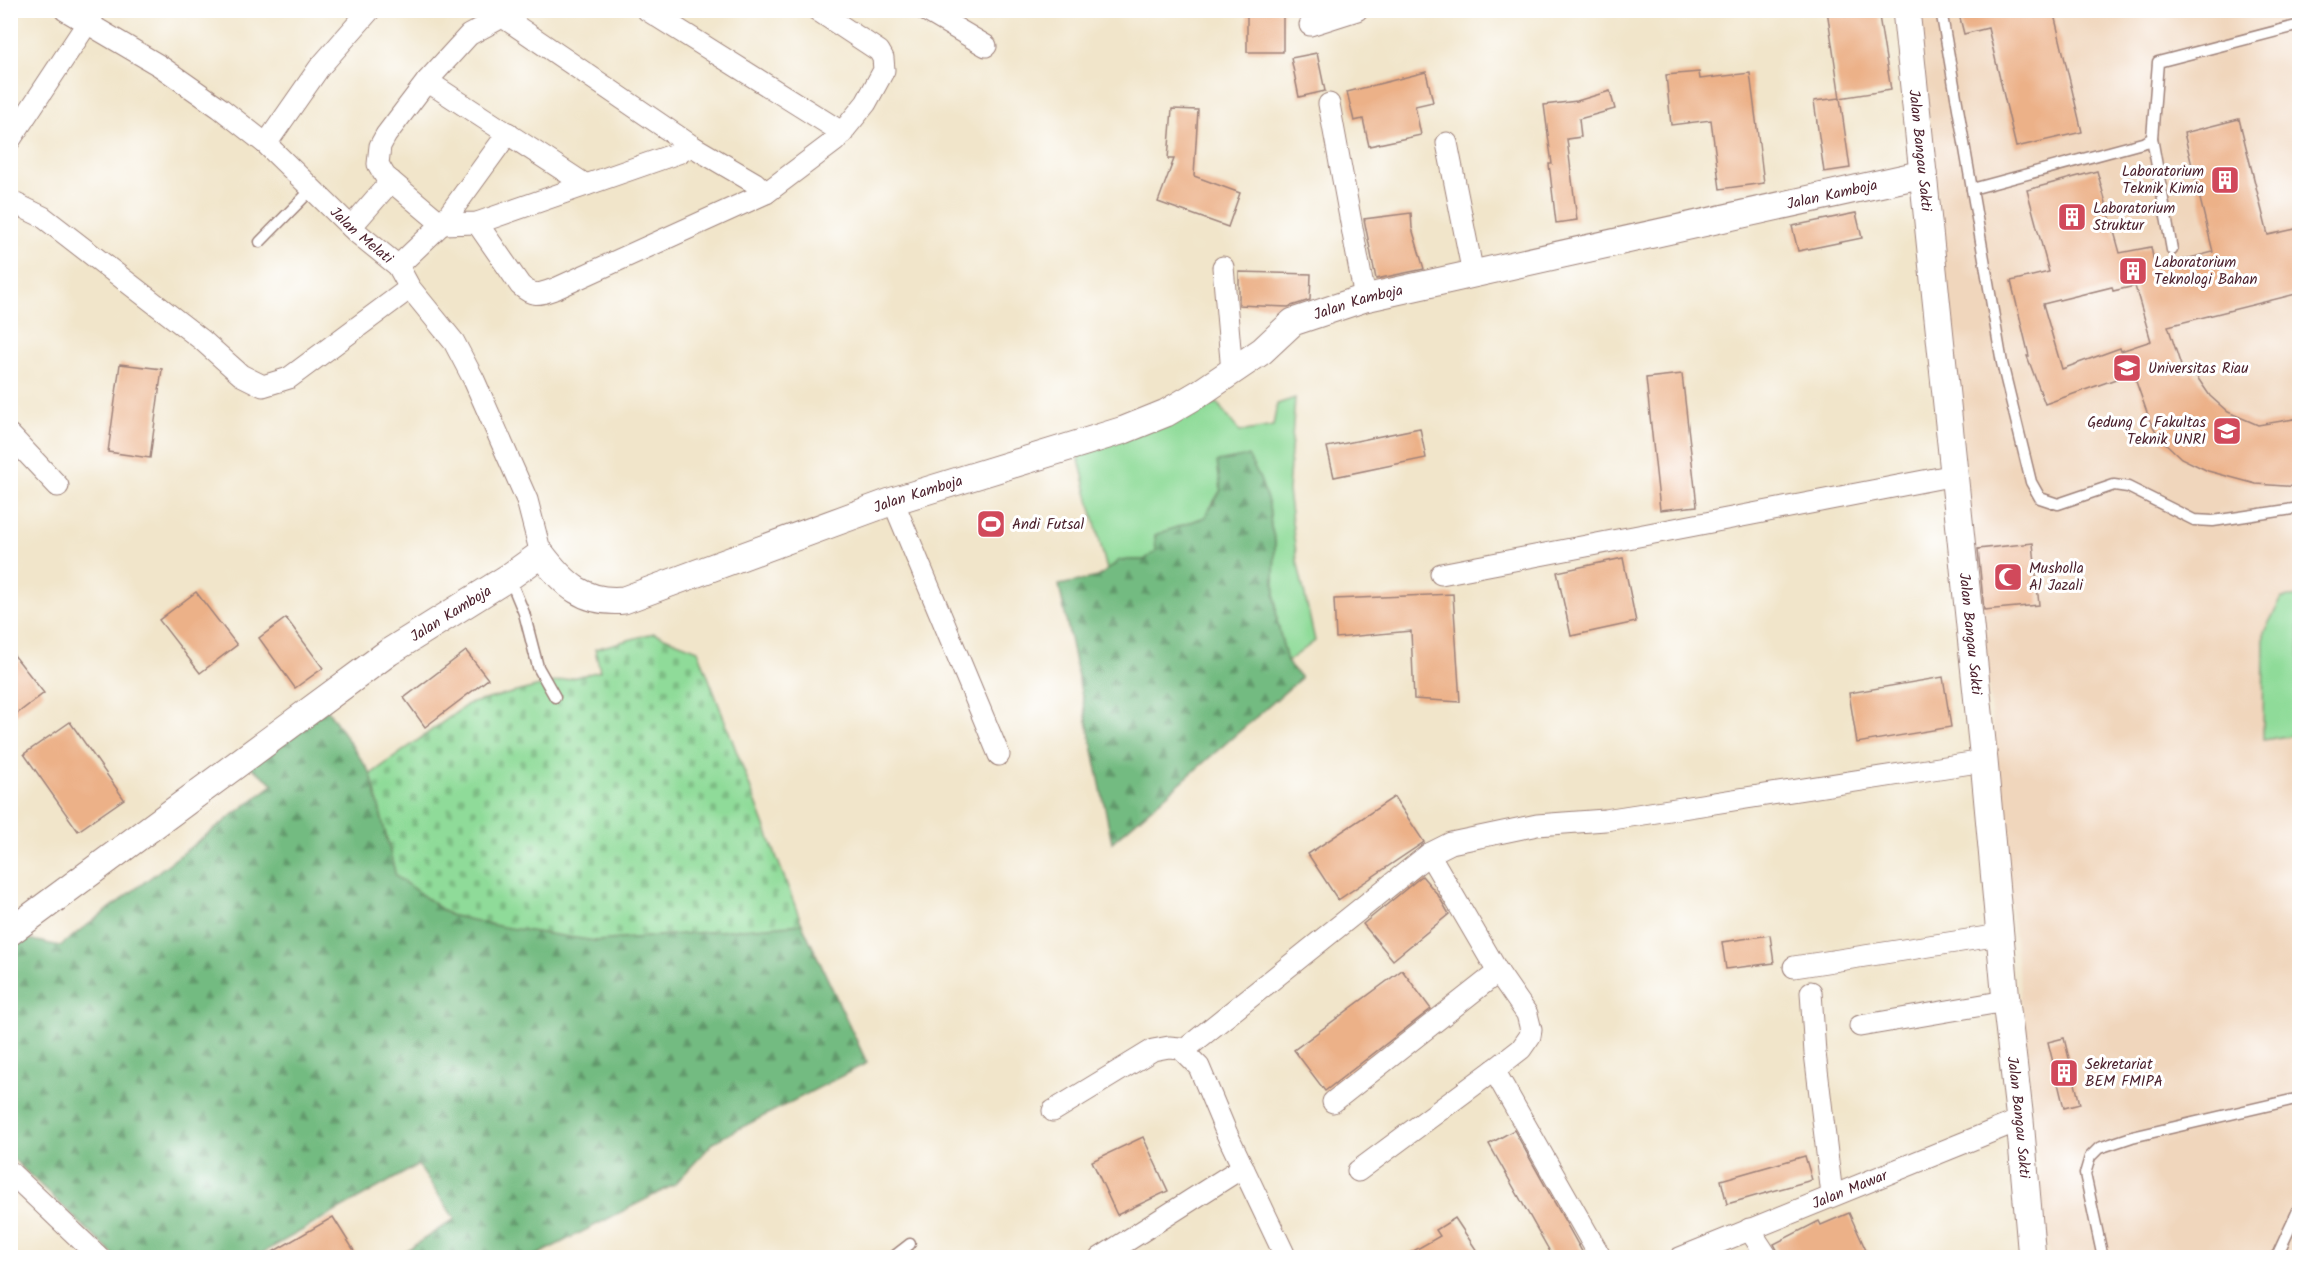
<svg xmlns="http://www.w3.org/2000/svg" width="2310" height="1268" font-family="Kalam,sans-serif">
<defs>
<pattern id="forest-firs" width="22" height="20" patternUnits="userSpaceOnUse" patternTransform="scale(1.5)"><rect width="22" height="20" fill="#73bb81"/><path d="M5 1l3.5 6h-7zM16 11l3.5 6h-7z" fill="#60976a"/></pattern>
<pattern id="cemetery-stones" width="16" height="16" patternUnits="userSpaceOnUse" patternTransform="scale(1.5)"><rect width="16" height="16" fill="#8fdb99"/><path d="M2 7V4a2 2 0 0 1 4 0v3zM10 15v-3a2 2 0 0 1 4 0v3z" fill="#7dbc84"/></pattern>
</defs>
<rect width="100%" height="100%" fill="#fff"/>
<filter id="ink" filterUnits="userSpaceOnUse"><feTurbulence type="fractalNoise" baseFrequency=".0167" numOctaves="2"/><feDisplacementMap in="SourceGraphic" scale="12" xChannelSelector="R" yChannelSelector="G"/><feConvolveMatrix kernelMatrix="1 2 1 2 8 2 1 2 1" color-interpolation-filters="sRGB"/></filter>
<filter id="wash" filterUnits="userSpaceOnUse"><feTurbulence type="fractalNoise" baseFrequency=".008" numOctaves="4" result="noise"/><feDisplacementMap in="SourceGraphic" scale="24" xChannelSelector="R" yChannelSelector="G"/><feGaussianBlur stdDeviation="1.35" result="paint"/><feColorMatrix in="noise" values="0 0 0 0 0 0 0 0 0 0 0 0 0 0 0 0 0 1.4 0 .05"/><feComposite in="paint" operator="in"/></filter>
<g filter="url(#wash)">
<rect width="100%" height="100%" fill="#f1e5ca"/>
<path fill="#f0d6bc" d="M1918,11H2299V1257H2048Z"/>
<g fill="#8fdb99" stroke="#6c7d62" stroke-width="1.5">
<path d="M1295,398L1288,491L1297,560L1315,641L1287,662L1277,621L1274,581L1275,541L1271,527L1269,505L1221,490L1205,517L1155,535L1157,551L1144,560H1120L1107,570L1078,456L1217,403L1240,432L1273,426L1277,404Z"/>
<path d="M2299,596V734L2263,740L2264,632L2282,598Z"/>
</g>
<g fill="url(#forest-firs)" stroke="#5e6d56" stroke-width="1.5">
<path d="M1248,456L1260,479L1269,505L1271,527L1275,541L1274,581L1277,621L1287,662L1301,678L1112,842L1059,585L1098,577L1120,560H1144L1156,551L1155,535L1205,517L1221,490L1217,462Z"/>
<path d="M327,709L371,774L396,876L450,915L504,927L596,941L802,924L867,1063L715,1141L674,1185L533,1257H396L455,1219L418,1165L255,1257H116L11,1157L10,947L23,938L60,946L274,784L248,765Z"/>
</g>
<path fill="url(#cemetery-stones)" stroke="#6c7d62" stroke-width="1.5" d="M654,633L698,650L802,924L596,941L503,927L450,915L396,876L371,774L468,704L600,671L595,649Z"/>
<g id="blocks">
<g fill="#ecb188" fill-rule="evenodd">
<rect x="1247" y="10" width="36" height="42"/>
<path d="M1827,10H1878L1891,90L1840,98Z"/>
<path d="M1958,10H2053L2082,132L2016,147L1988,28L1964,34Z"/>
<path d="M1317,53L1325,91L1299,97L1291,58Z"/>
<path d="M1426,72L1433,102L1415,106L1421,135L1369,146L1363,119L1354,121L1347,92Z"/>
<path d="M1699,72L1700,79L1750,73L1764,183L1720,189L1711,120L1671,125L1666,75Z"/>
<path d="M1610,91L1615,109L1579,119L1581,137L1567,139L1577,220L1556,223L1549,164H1552L1544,105L1577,101Z"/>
<path d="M1840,98L1850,168L1824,172L1814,101Z"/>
<path d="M1172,109L1198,110L1194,176L1240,193L1228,227L1158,202L1174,159H1168Z"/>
<path d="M2239,119L2268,235L2300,228V293L2168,326L2184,375L2193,371L2210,396L2228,412L2258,425L2300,418V487L2256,484L2208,471L2181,458L2159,437L2150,421L2133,373L2045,404L2027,356H2029L2011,281L2049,272L2027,190L2097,171L2120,253L2151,247L2155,267L2213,252L2184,133ZM2135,286L2151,341L2121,351L2120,348L2062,369L2043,304L2112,287L2113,291Z"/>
<path d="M1411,213L1412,228L1424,269L1376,279L1364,219Z"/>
<path d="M1856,213L1862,238L1798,251L1792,226Z"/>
<path d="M1239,272L1311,274L1310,300L1288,307L1239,305Z"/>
<path d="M120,364L162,369L150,458L108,452Z"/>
<path d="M1682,374L1697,506L1660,510L1646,378Z"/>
<path d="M1420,428L1426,458L1334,477L1327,447Z"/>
<path d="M2033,543L2039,605L1984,610L1978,549Z"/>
<path d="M1623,558L1636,622L1571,636L1557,572Z"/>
<path d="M196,592L237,645L200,673L159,620Z"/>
<path d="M1453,594L1460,702L1414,699L1411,631L1336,638L1334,599Z"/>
<path d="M286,618L323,668L295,688L259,638Z"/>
<path d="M10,650L44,693L10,719Z"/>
<path d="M466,651L488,679L425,727L404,698Z"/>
<path d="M1943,677L1951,727L1857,743L1849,693Z"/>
<path d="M70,722L124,799L78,831L24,754Z"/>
<path d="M1394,797L1424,842L1338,900L1308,854Z"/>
<path d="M1422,876L1438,895L1449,914L1393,960L1363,924Z"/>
<path d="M1770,935L1774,963L1726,969L1722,942Z"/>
<path d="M1402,970L1431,1009L1325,1091L1294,1050Z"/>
<path d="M2064,1038L2080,1104L2064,1108L2048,1042Z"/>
<path d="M1514,1130L1585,1257H1553L1489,1144Z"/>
<path d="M1143,1137L1168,1191L1117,1215L1092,1161Z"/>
<path d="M1805,1156L1812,1180L1727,1204L1721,1180Z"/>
<path d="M1849,1213L1869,1257H1781L1774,1244L1819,1221L1821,1225Z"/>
<path d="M333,1217L358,1257H264Z"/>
<path d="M1455,1218L1481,1257H1403L1440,1236L1436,1230Z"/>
</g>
</g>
</g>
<g filter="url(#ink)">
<use href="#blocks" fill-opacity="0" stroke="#9e827a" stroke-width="1.5"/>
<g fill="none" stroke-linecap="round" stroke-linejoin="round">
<g stroke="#9e827a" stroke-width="13">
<g id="service">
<path d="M1941,10L2002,363L2031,482L2040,498L2058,504L2114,485L2128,487L2194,520L2213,521L2300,508"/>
<path d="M2152,138L2172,250"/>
<path d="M1972,189L2146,142L2152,138L2158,62L2300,25"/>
<path d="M260,242L311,190"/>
<path d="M509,577L524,613L538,667L555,697"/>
<path d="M892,1258L910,1244"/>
<path d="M2103,1258L2085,1174L2090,1157L2099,1148L2132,1137L2300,1098"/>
<path d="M2276,1258L2300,1206"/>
</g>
</g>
<g stroke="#9e827a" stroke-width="23">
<g id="minor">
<path id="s1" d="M65,10L160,66L220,108L266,144L356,232L398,266L410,288L454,342L474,380L527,500L541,554"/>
<path d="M647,10L843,133"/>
<path d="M925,10L986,46"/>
<path d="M503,17L692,146"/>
<path d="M1310,25L1357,10"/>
<path d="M427,81L586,185"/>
<path d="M1329,104L1365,298"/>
<path d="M508,133L442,224L477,223L678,153L692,146L755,183L766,193"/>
<path d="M10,140L96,10"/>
<path d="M1447,143L1473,274"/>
<path d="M266,144L319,68L370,10"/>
<path d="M10,201L43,217L202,340L241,375L263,386L289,378L410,288"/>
<path d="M477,223L520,285C534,298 540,294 557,288L766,193L835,141L866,103L884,70L883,58L879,51L817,10"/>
<path d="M351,227L391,181"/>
<path d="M398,266L442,224L385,176L378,164L380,146L386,135L427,81L469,35L515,10"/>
<path d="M1223,267L1232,372"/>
<path d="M10,435L58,486"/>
<path d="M893,501L999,755"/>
<path d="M1441,574L1955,475"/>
<path d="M1794,967L2000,935"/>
<path d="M1811,992L1815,1053L1832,1195"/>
<path d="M1860,1026L2006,1001"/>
<path d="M1183,1051L1429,854L1451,843L1537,825L1605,820L1984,761"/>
<path d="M1494,1070L1601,1258"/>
<path d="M1333,1102L1498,972"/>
<path d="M1053,1111L1153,1050L1169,1047L1180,1048L1199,1067L1227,1134L1286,1258"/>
<path d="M1358,1171L1494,1070L1521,1049L1530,1036L1531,1030L1527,1014L1498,972L1429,854"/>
<path d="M10,1172L100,1258"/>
<path d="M1749,1229L1768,1258"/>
<path d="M1100,1258L1243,1167"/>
<path id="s2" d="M1680,1258L2020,1120"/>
</g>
</g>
<g stroke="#9e827a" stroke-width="29">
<g id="tertiary">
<path id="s3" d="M1906,10L1984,761L2006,1001L2020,1120L2032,1258"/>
<path id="s4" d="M10,932L389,652L509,577L541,554C564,584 584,604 624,600L893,501L1124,430L1166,413L1200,393L1262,351L1293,322L1365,298L1923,174"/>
</g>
</g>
<use href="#service" stroke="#fff" stroke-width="10"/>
<use href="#minor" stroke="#fff" stroke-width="21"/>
<use href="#tertiary" stroke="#fff" stroke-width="27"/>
</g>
</g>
<defs>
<g id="building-square" transform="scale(1.5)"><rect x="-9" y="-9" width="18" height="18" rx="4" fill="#d1495b" stroke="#fff"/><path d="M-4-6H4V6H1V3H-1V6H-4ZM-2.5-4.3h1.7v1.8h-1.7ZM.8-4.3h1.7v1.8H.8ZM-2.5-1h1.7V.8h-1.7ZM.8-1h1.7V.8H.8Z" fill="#fff"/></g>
<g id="university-square" transform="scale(1.5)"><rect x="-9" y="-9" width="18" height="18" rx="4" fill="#d1495b" stroke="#fff"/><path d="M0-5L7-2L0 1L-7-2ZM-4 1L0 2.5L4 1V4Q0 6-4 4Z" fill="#fff"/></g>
<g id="stadium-square" transform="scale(1.5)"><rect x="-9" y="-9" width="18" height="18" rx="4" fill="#d1495b" stroke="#fff"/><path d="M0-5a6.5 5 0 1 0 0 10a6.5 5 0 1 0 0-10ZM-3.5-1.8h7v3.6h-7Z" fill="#fff"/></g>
<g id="mosque-square" transform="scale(1.5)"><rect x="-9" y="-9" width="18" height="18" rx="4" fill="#d1495b" stroke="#fff"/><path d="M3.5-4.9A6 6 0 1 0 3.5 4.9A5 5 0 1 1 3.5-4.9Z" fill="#fff"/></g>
</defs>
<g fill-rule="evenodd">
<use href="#building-square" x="2225" y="180"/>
<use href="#building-square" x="2072" y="217"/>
<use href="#building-square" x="2133" y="271"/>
<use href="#university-square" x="2127" y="368"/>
<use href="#university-square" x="2227" y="431"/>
<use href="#stadium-square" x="991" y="524"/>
<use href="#mosque-square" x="2008" y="577"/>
<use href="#building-square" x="2064" y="1073"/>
</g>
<g text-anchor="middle" stroke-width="6" stroke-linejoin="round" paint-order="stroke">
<g font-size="15" fill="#4a1f2b" stroke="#fff">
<text dy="5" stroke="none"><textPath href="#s3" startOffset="141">Jalan Bangau Sakti</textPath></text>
<text dy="5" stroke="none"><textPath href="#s4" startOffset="2037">Jalan Kamboja</textPath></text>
<text dy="5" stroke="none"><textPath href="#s1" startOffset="374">Jalan Melati</textPath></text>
<text dy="5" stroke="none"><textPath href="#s4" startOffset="1551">Jalan Kamboja</textPath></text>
<text dy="5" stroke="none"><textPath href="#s4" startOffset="1065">Jalan Kamboja</textPath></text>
<text dy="5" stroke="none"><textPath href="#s4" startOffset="544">Jalan Kamboja</textPath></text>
<text dy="5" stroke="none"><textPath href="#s3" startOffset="627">Jalan Bangau Sakti</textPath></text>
<text dy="5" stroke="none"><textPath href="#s3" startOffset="1113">Jalan Bangau Sakti</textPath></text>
<text dy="5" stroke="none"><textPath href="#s2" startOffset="183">Jalan Mawar</textPath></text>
</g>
<g font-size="15" fill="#4a1f2b" stroke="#fff" text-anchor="start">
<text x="2204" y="176" text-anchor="end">Laboratorium<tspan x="2204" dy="17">Teknik Kimia</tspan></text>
<text x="2093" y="213">Laboratorium<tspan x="2093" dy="17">Struktur</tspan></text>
<text x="2154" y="267">Laboratorium<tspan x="2154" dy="17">Teknologi Bahan</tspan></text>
<text x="2148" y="373">Universitas Riau</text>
<text x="2206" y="427" text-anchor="end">Gedung C Fakultas<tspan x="2206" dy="17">Teknik UNRI</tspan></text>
<text x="1012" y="529">Andi Futsal</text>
<text x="2029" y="573">Musholla<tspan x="2029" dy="17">Al Jazali</tspan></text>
<text x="2085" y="1069">Sekretariat<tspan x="2085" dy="17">BEM FMIPA</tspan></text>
</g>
</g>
<rect width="2310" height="1268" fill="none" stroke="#fff" stroke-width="36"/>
</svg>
